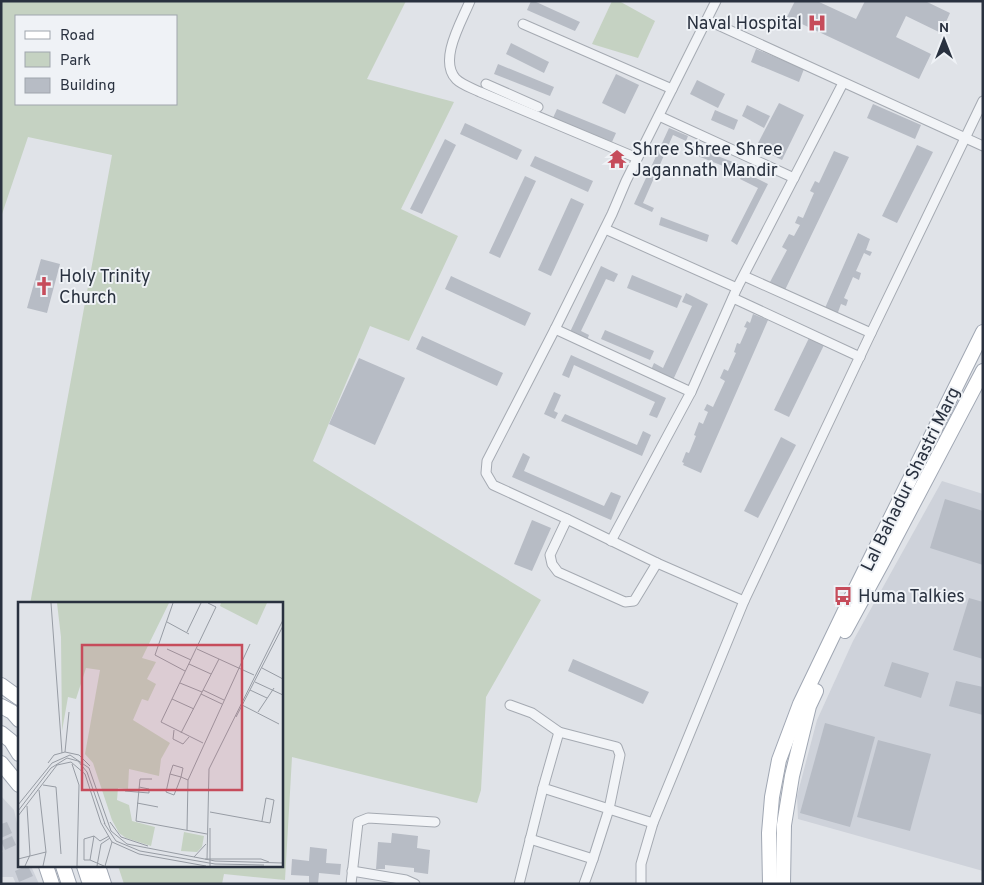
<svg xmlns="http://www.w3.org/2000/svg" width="984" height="885" font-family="Overpass,sans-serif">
<rect width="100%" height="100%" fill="#e0e3e8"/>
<g fill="#ced2da">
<path d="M942,481L983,494V871L798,819L797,796L817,720L853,641Z"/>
<path d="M1,796L14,810L19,832V866H31L39,884H16L13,877H1V853L3,852L1,847Z"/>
</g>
<g fill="#c5d2c2" fill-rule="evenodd">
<path d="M1,1H406L367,79L454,102L401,209L458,236L409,341L370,326L313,461L541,600L486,697L481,790L477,803L292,757L285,880L224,874L222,884H124L118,866H281V604H30L112,155L28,137L1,217ZM16,16H176V104H16Z"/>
<path d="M612,1H619L655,21L638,58L592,44Z"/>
</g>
<g fill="#b7bcc5">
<path d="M531,1H534L580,22L575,31L527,10Z"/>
<path d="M795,1H817L856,19L865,1H925L950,13L941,33L906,16L896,37L931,54L919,79L787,17Z"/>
<path d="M511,43L549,62L544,73L506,54Z"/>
<path d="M756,49L804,69L799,82L751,62Z"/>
<path d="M498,64L554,87L550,96L494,74Z"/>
<path d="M616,74L639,85L625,114L602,103Z"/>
<path d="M697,80L725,94L718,108L690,94Z"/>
<path d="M779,103L804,115L782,160L756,147Z"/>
<path d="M873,104L921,125L915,139L867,118Z"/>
<path d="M747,105L770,116L764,128L742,116Z"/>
<path d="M557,109L616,133L612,142L553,118Z"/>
<path d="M715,110L738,120L734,130L711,120Z"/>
<path d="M465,123L522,150L517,160L460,134Z"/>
<path d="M669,128L688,136L686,141L673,135L643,203L654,208L652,212L634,204Z"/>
<path d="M445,139L456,145L422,214L410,209Z"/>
<path d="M917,145L933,152L897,223L882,216Z"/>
<path d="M692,146L743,166L741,173L690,153Z"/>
<path d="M834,151L849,157L785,290L770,282L787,250L782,247L789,234L794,236L800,225L795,223L798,216L803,218L814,193L810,191L815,181L819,183Z"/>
<path d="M535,156L593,181L588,192L530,166Z"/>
<path d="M744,172L768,184L737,245L731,241L758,188L740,179Z"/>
<path d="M525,176L536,181L500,258L489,253Z"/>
<path d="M571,198L584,204L551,276L538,270Z"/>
<path d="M661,217L709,235L707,242L659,225Z"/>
<path d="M858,233L870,239L866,250L872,252L870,256L864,253L856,271L861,273L859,280L853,277L844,298L848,300L846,306L841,304L837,315L825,308Z"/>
<path d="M41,259L60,264L47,313L27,308Z"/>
<path d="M601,266L618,274L614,282L606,279L581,331L589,335L587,340L570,332Z"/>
<path d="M632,275L682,296L677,308L627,288Z"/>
<path d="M451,276L531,313L525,326L445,289Z"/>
<path d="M686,293L708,304L673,380L651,370L654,363L663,368L692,306L682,302Z"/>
<path d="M753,314L768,320L701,473L683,465L684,463L682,462L686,452L689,453L696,436L694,435L699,422L703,424L708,412L704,410L707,404L713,407L725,381L720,378L724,369L728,371L736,353L734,352L737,343L740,344L747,328L744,327L747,321L750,323Z"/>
<path d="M605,330L654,351L650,360L601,339Z"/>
<path d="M422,336L503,373L497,386L416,349Z"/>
<path d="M809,338L824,345L789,417L774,410Z"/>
<path d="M571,355L666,398L657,418L649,415L655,402L574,365L569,378L562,375Z"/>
<path d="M359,358L405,378L375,445L329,424Z"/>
<path d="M554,392L561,395L554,411L558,413L555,419L544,414Z"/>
<path d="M565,414L637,445L643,431L651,435L642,456L561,421Z"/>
<path d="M781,437L796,445L758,518L744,511Z"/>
<path d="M523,453L530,457L524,471L604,506L611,492L621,496L611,520L512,477Z"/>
<path d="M945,499L983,511V565L930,548Z"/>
<path d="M532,520L551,528L532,571L514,564Z"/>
<path d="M969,598L983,602V659L953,650Z"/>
<path d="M573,659L649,692L643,704L568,671Z"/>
<path d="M892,662L929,673L921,698L884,686Z"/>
<path d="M956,681L983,687V715L949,706Z"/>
<path d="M825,723L875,737L850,827L800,813Z"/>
<path d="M878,740L931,754L910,831L857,817Z"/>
<path d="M7,822L12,833L1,838V824Z"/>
<path d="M392,833L418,836L417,848L430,850L428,874L414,872V868L385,865V869H376L378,842L391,843Z"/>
<path d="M12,836L16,845L5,850L1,841Z"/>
<path d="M310,847L327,849L326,863L341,864L340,875L319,873L318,884H309V876L291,875L292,859L309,861Z"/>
<path d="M26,866H28L33,876L19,882L15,871Z"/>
</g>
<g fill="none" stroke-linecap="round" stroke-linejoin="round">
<g stroke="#a5aab2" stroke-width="11">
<g id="minor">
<path d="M470,1C462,21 438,60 456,79C462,85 472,88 480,92L637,158"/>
<path d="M716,1L626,181L612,214L555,329L487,461L486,473L493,485L567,519L657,563L744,601"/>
<path d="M707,20L983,146"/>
<path d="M523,24L672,89"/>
<path d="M486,84L538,107"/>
<path d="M659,116L794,178"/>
<path d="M605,229L737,288"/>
<path d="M744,276L871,333"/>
<path d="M733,298L860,357"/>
<path d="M555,329L691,392"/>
<path d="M567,519L550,555L552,564L558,572L625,602L634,601L657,563"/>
<path d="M611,541L691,392L737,288L843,83"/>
<path d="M510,705L532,713L559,732"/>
<path d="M530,839L593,859"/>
<path d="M352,871L406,880L415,884"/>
<path d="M351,884L358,822L368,818L435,822"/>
<path d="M519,884L543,788"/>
<path d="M584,884L593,859L609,809L620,755L617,747L559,732L543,788L653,823"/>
<path d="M641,884V864L653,823L744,601L871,333L983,101"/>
</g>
</g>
<g stroke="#a0a7b3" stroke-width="16">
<g id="primary">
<path d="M845,631L883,561L983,371"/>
<path d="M1,685L19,698"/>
<path d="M1,706L12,712L19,720"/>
<path d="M1,733L11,741L19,754"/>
<path d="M1,763L19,785"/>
<path d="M46,866L52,884"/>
<path d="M63,866L69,884"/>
<path d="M84,866L90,884"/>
<path d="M98,866L104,884"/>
<path d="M770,884L769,833L772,797L779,760L800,704L851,598L983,332"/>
<path d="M783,884L784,825L792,776L809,706L816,691"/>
</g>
</g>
<use href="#minor" stroke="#f2f4f7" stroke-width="9"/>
<use href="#primary" stroke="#fff" stroke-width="14"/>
</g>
<defs>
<g id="hospital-bare" transform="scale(1.5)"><path d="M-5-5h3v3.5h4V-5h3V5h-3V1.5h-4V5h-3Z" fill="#c64c5b" stroke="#eff2f6" stroke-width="2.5" paint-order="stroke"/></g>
<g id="temple-bare" transform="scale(1.5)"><path d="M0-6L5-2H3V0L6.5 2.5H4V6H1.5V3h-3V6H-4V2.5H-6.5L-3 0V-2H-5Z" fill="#c64c5b" stroke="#eff2f6" stroke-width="2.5" paint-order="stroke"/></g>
<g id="church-bare" transform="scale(1.5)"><path d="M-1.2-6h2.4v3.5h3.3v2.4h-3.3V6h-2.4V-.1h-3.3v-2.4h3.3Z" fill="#c64c5b" stroke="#eff2f6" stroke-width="2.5" paint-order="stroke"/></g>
<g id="bus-bare" transform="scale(1.5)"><path d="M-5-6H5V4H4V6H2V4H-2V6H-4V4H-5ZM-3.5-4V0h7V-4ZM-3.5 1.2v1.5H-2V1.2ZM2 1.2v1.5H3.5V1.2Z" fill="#c64c5b" stroke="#eff2f6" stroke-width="2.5" paint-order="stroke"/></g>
</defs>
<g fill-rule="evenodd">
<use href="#hospital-bare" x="817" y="23"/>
<use href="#temple-bare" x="617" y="159"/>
<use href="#church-bare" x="44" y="286"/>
<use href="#bus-bare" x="843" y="596"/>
</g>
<g text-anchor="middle" stroke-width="4" stroke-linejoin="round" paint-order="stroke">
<g font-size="18" fill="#29313f" stroke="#eff2f6" text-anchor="start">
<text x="802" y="29" text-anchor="end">Naval Hospital</text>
<text x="632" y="155">Shree Shree Shree<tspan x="632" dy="21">Jagannath Mandir</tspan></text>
<text x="59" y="282">Holy Trinity<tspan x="59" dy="21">Church</tspan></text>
<text x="858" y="602">Huma Talkies</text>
</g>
<g font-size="18" fill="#29313f" stroke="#eff2f6">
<text transform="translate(910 479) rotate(-64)" y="6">Lal Bahadur Shastri Marg</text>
</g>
</g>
<g transform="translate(18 602)">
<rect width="265" height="265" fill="#e0e3e8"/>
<path d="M39,1H151L124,56L138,60L129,77L138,82L130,99L124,97L115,118L152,141L143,157L141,174L111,167L110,187L100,186L99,198L111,203L114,219L137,225L133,244L108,236L101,231L94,218L75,161L67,152L82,68L68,66L58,97L50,95L44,129L43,35ZM203,1H249L239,23L202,4ZM166,230L186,234L184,245L179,250L163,249Z" fill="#c5d2c2"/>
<path fill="none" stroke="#979ca4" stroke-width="1" d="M33,1L44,151M155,1L137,53L167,69M149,20L171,32M169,30L183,1M149,47L173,58M179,47L236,73M171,62L193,72M244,66L265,77M237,80L265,93M162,81L184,90M185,88L206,98M232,88L249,96M183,92L204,102M154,97L176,107M224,103L261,122M240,110L256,86M218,115L265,24M156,128L155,137L165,142L171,135M163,131L201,57M185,141L143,120L198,5L190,1M47,150L51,110M30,161L36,153L47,150L61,153L72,164M54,162L61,183L59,264M152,172L148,190L156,193L160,183L163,175L165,166L155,163L152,172L163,175L170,178M134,177H122L118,219L189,232M25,183L38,185L43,252M21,188L28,250L25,264M107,189L131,191V187L121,185M119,201L140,205M0,203L34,161L52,153L71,166L93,229L109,242L197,259L265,261M0,209L33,166L49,156L60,159L69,170L87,222M192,210L252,221L256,198L248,196L244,219M0,214L39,163L53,160L67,172L83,221L94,240L121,252L188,264M92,220L103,235L130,244M86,221L98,239L122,249L197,262L246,263M192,226V264M169,228L170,178L232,42M76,234L72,258H66V237L76,234L82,239L91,234M176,255L188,242M0,257L28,250M187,257H243L251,260M72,258L86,264M189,258L191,167L265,18M7,264L12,253L9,204M79,264L83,242L92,236M87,264L94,240"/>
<path fill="#c64c5b" fill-opacity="0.15" stroke="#c64c5b" stroke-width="2.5" d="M64,43H224V188H64Z"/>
<rect width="265" height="265" fill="none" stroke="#29313f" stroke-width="2.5"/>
</g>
<rect width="984" height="885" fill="none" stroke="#29313f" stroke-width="5"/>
<rect x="15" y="15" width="162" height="90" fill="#eff2f6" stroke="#a0a5ad"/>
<rect x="25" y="31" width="25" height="8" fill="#ffffff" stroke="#a0a5ad"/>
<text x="60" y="40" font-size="15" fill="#29313f">Road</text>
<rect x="25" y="52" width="25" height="15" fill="#c5d2c2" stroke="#a0a5ad"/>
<text x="60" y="65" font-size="15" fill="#29313f">Park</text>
<rect x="25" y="78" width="25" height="15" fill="#b7bcc5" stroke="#a0a5ad"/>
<text x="60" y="90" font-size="15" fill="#29313f">Building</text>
<g transform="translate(944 40)" stroke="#eff2f6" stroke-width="4" paint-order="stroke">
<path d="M0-4L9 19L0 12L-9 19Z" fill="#29313f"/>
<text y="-8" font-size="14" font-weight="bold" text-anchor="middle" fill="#29313f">N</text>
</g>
</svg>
